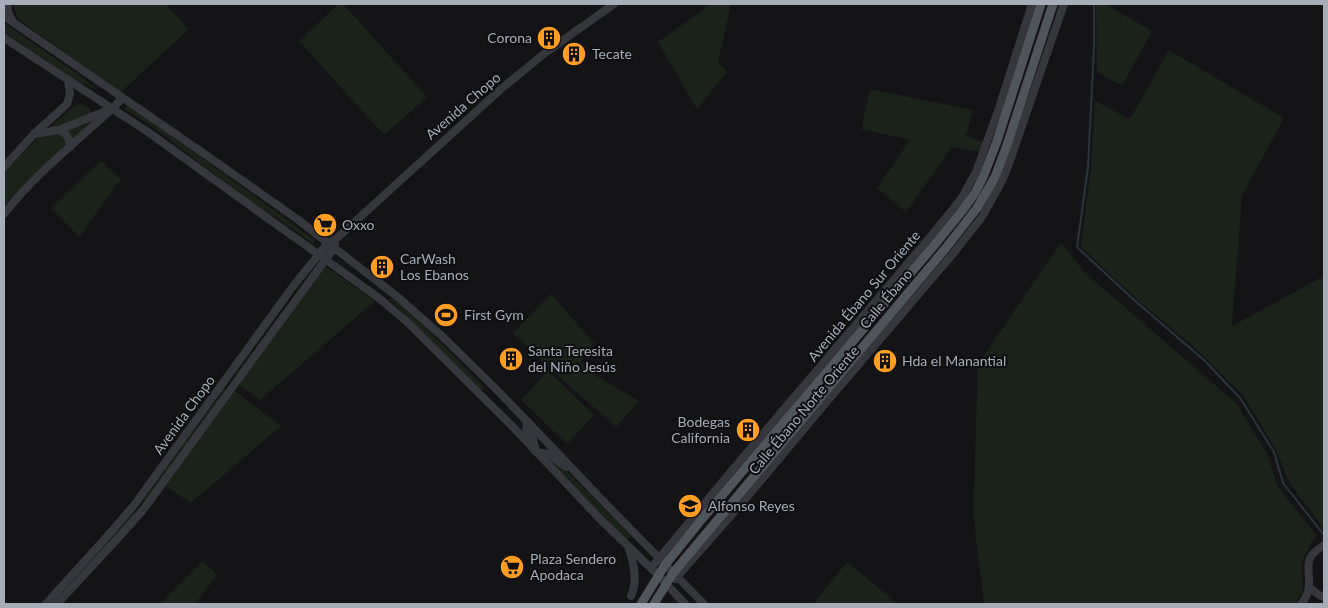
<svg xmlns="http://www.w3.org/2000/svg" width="1328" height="608" font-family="Lato,sans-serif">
<rect width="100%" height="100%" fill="#141416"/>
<g fill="#1a221a">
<path d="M13,4H165L189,29L120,93L18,19Z"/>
<path d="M339,4H343L427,97L384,135L299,41Z"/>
<path d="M711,4H731L718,62L727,72L697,109L658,42Z"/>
<path d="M1096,4H1105L1152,31L1122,86L1097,72Z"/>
<path d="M4,23L78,74L97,90L73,79L4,33Z"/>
<path d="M1169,50L1284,118L1242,196L1232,326L1324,276V529L1289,482L1276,450L1243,395L1193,346L1140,302L1081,247L1091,167L1095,101L1130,119Z"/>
<path d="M870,89L973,110L966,136L983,142L980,152L952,147L906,212L877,188L910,140L861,129Z"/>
<path d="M79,104C92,106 95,114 88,125L36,173L4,206V172L40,136L74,106Z"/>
<path d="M127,105L157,125L315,240L313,244L277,218L266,213L151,126L124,109Z"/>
<path d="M101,161L121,179L79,237L51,208Z"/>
<path d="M1061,242L1084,272L1236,403L1267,453L1278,487L1317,536L1311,543L1301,563L1303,591L1295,604H984L973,514L978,364Z"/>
<path d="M316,266L317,267L238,377L235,375Z"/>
<path d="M325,266L375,301L260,400L239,385Z"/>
<path d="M551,294L594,343L581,360L585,369L639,401L616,427L546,365L513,333Z"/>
<path d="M391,298H393L415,317L485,388L481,391L390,300Z"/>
<path d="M548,371L594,415L567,444L521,400Z"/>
<path d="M225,388L228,390L147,502L144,499Z"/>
<path d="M235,391L281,426L191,503L165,486Z"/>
<path d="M547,454L571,475L629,534L630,537L627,540L543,456Z"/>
<path d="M133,513L136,516L54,604H49Z"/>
<path d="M203,561L217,575L195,604H160Z"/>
<path d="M847,562L898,604H813Z"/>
</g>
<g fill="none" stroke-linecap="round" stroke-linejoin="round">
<path stroke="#29353b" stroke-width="2" d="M1094,4V46L1088,167L1077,247L1133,299L1205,361L1240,398L1274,452L1283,483L1324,535"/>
<g stroke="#35373c" stroke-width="8">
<path d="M7,4L8,12L13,22"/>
<path d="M4,16L209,157L297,219L399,298L443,337L495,388L546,441L604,502L704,604"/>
<path d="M4,38L148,132L266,217L318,254L380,299L406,321L511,425L600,519L658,575L685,604"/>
<path d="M59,130C67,133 70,139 70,147"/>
<path d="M34,134L59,130L113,108L122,98"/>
<path d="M4,167L34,134L67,104L70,94L68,80"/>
<path d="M4,214C35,174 76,142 113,108"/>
<path d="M527,421L526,430L533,439L536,452L549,454L566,467"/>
<path d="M629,549C634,564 638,581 631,596"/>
<path d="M651,568L728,475L931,236L961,199L976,172L998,111L1032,4"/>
<path d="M675,579L743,502L824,405L952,255L982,217L1002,181L1011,158L1064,4"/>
<path d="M1309,587L1319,595L1324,597"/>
<path d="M46,604L111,532L135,504L294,285L328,243L337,238L501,89L545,53L614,4"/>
<path d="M57,604L118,538L143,510L334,248L335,245"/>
<path d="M1301,604C1305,599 1309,593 1309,586C1310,565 1302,559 1324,545"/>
</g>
<g stroke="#50545b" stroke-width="9">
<path d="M641,604L665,565L702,519L937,242L962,211L975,193L984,175L997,141L1041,4"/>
<path d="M654,604L673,573L945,249L977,208L995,177L1007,145L1053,4"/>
</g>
</g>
<defs>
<g id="building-disc" transform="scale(1.25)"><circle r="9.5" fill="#ff9e23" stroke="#0f0f11"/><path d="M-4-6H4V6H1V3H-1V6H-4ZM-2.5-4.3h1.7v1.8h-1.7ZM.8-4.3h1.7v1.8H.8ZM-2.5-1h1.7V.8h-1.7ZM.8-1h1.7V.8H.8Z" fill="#111"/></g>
<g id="supermarket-disc" transform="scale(1.25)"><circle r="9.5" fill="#ff9e23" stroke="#0f0f11"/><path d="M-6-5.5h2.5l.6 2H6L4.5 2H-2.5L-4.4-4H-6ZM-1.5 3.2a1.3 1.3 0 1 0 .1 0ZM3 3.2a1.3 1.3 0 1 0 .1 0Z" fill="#111"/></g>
<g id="stadium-disc" transform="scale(1.25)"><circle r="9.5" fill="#ff9e23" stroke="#0f0f11"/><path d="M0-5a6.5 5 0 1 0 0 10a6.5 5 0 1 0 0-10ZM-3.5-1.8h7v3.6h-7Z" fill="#111"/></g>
<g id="school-disc" transform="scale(1.25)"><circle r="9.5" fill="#ff9e23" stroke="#0f0f11"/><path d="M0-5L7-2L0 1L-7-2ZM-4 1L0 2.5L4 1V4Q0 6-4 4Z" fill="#111"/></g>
</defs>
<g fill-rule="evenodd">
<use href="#building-disc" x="549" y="38"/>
<use href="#building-disc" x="574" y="54"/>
<use href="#supermarket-disc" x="325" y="225"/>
<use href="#building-disc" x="382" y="267"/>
<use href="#stadium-disc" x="446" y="315"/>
<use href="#building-disc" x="511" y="359"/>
<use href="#building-disc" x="885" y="361"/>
<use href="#building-disc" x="748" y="430"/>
<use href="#school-disc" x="690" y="506"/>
<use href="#supermarket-disc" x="512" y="567"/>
</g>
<g text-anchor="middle" stroke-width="4" stroke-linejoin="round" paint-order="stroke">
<g font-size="14" fill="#a5adb8" stroke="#0f0f11" text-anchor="start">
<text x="532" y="43" text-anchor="end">Corona</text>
<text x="592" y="59">Tecate</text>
<text x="342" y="230">Oxxo</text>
<text x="400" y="264">CarWash<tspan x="400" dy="16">Los Ebanos</tspan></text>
<text x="464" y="320">First Gym</text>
<text x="528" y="356">Santa Teresita<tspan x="528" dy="16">del Niño Jesús</tspan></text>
<text x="902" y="366">Hda el Manantial</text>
<text x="730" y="427" text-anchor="end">Bodegas<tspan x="730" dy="16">California</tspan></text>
<text x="708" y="511">Alfonso Reyes</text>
<text x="530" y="564">Plaza Sendero<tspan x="530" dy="16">Apodaca</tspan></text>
</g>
<g font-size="14" fill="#a5adb8" stroke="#0f0f11">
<text transform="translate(463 106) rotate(-41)" y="5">Avenida Chopo</text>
<text transform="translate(864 296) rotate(-50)" y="5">Avenida Ébano Sur Oriente</text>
<text transform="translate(886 299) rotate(-50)" y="5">Calle Ébano</text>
<text transform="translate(804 410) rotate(-50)" y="5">Calle Ébano Norte Oriente</text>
<text transform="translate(184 415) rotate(-54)" y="5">Avenida Chopo</text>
</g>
</g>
<rect width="1328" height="608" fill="none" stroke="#a5adb8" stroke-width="10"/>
</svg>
